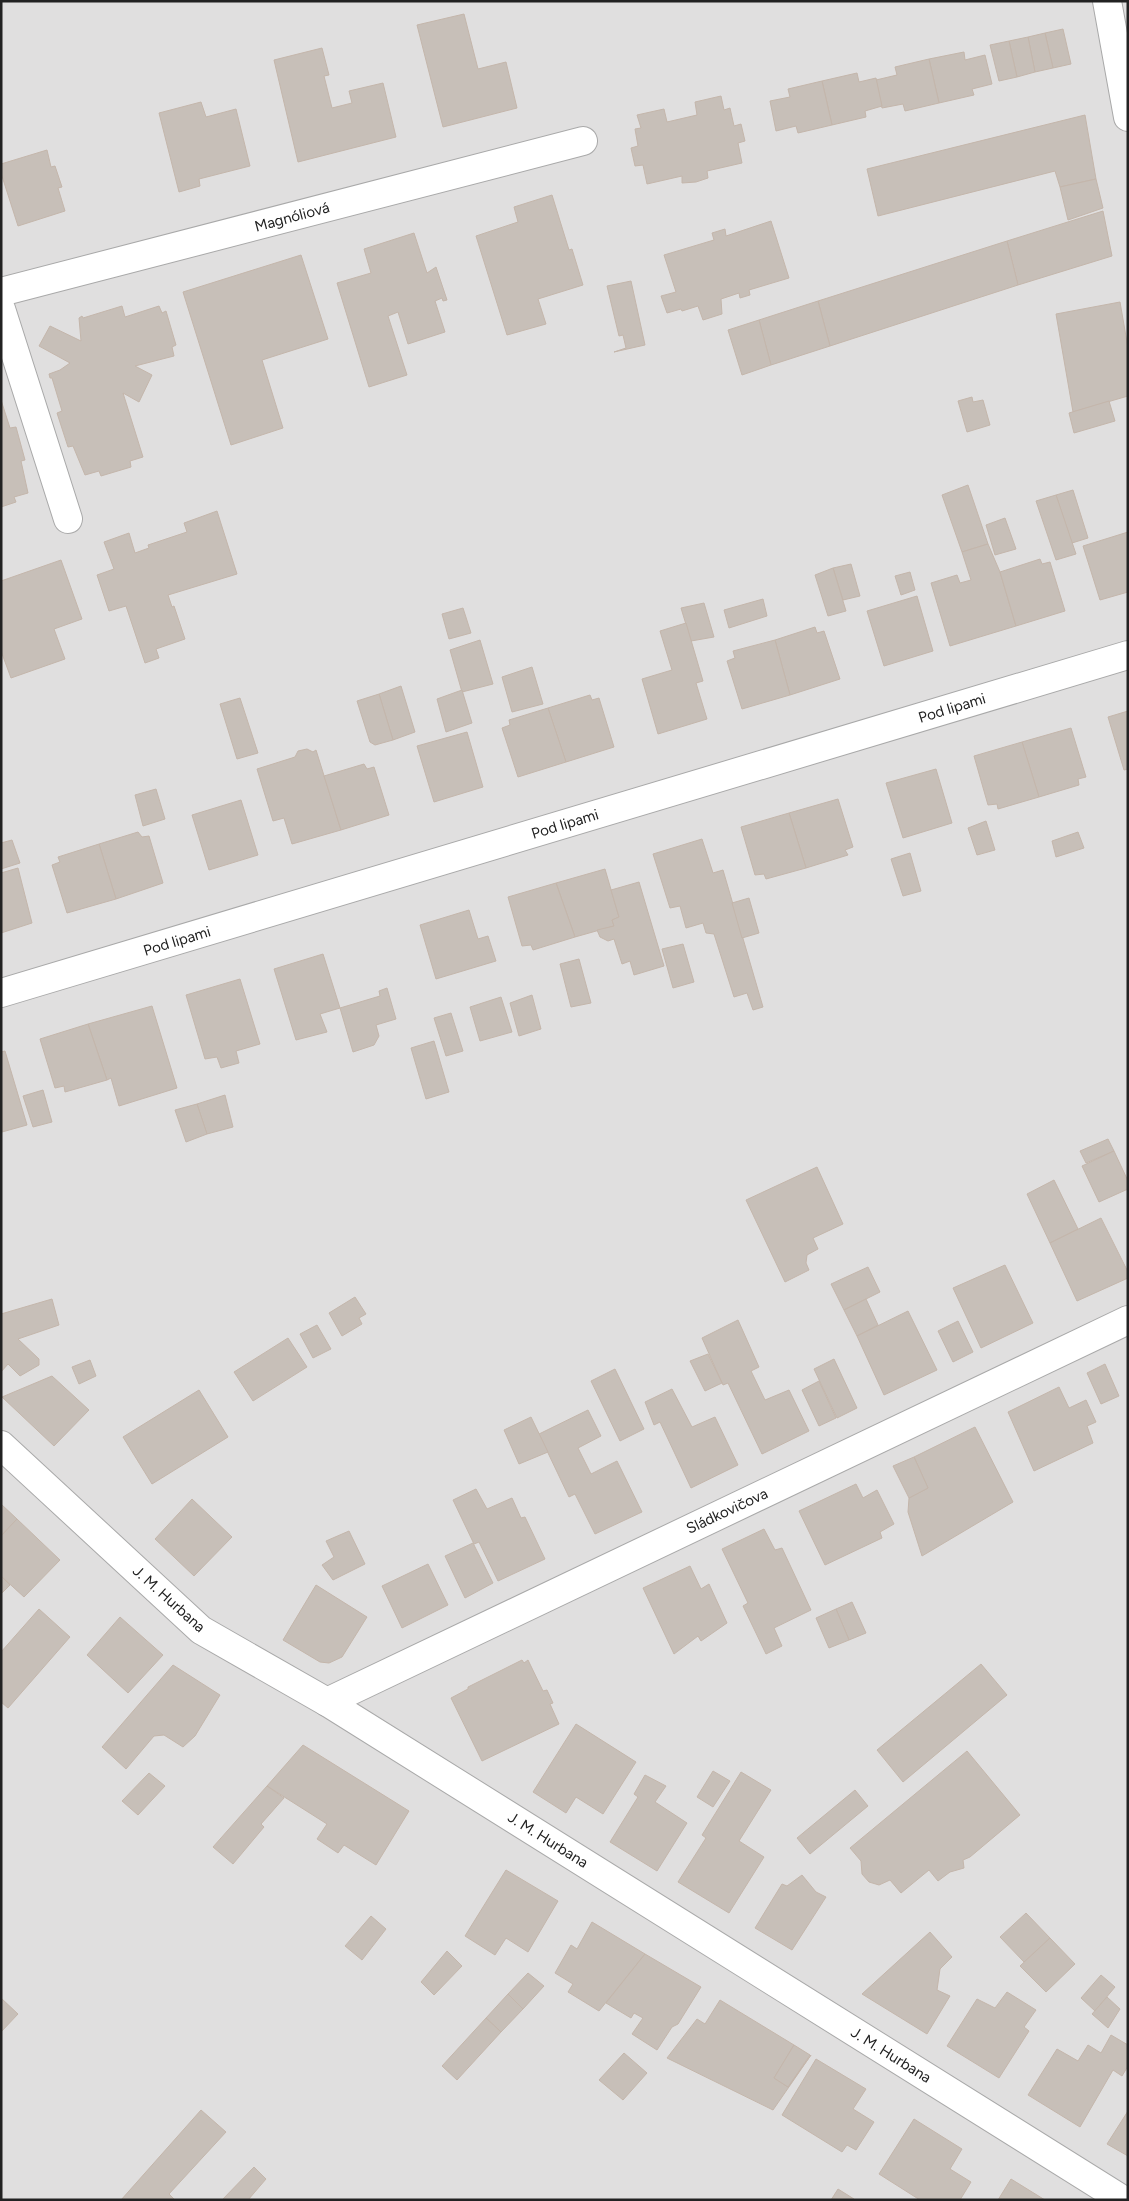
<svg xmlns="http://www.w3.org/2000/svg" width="1129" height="2201" font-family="Figtree,sans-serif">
<rect width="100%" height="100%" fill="#f2efe9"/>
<rect fill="#e0dfdf" x="1" y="1" width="1127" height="2199"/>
<g fill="#c7bfb8" stroke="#c4b6ab">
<path d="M464,14L478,69L506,62L517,108L443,127L417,25Z"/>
<path d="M1063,29L1071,64L1053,68L1045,33Z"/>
<path d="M1045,33L1053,68L1035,72L1028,37Z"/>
<path d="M1028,37L1035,72L1017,77L1009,41Z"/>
<path d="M1009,41L1017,77L999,81L990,45Z"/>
<path d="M322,48L329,75L324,76L332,108L352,103L349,91L383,83L396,137L298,162L274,60Z"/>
<path d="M964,52L965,60L985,55L992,84L972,89L974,95L939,103L929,59Z"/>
<path d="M929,59L939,103L905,111L903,104L882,108L876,80L897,75L895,67Z"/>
<path d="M857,73L859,82L876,78L882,106L865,111L866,117L832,125L822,81Z"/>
<path d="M822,81L832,125L798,133L796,126L776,131L770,101L790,97L788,89Z"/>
<path d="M721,96L724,110L730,108L734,126L741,124L745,141L738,143L742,163L707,171L708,178L696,182L682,183V176L647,184L643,165L635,166L631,148L638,146L635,129L641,128L637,115L664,109L667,122L697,115L695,102Z"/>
<path d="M201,102L206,117L236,109L250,166L199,179L200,186L179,192L159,113Z"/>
<path d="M1085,115L1096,179L1060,187L1055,171L878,216L867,169Z"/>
<path d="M47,150L51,167L55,166L62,187L58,188L65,211L18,226L1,173V164Z"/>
<path d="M1096,179L1103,208L1068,220L1060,187Z"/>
<path d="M552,195L569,250L572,249L583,285L538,299L546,324L507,335L476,236L518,222L514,207Z"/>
<path d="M1103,211L1112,256L1018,285L1007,241Z"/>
<path d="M771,221L789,278L749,290L750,295L740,298L739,293L721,299L722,314L703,320L698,306L682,311L681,309L667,313L661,296L676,292L664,255L714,240L712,233L725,229L726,236Z"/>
<path d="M414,233L427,273L436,267L447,300L443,301L442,298L435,301L445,332L408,344L398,312L388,316L407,375L369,387L337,283L371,273L364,249Z"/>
<path d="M1007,241L1018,285L830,346L818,301Z"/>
<path d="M301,255L328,339L262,360L283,428L231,445L183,292Z"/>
<path d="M631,281L645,345L614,352L626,348L623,335L619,336L607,286Z"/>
<path d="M818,301L830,346L771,365L759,320Z"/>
<path d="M1120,302L1128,348V396L1073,412L1056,314Z"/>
<path d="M122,306L125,317L159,306L162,313L166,311L176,345L172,347L174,356L135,366L152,375L139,402L123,393L143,457L130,461L131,467L101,476L99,471L85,475L73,446L68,447L57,413L62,411L52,378H50L49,374L60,370L70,363L39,346L50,326L81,341L79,318L82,316L83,318Z"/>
<path d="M759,320L771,365L742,375L728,330Z"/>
<path d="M972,397L973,402L983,400L990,425L967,432L958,401Z"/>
<path d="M1,400L10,428L16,427L25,460L21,461L28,493L14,497L16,502L1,507Z"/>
<path d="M1109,401L1115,421L1074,433L1069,413Z"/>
<path d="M968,485L988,544L962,552L942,495Z"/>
<path d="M1073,490L1088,538L1072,543L1056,495Z"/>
<path d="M1056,495L1076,554L1056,560L1036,501Z"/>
<path d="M217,511L237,574L168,595L172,607L174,606L185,639L156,649L159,658L145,663L126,606L109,611L97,575L114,569L104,542L129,533L135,553L149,548L148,545L187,532L184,523Z"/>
<path d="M1005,518L1016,549L995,555L986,525Z"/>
<path d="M1128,532V592L1100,600L1083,546Z"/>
<path d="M988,544L1000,572L1016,626L950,646L931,583L957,575L960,583L971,580L962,552Z"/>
<path d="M1040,559L1042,564L1050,562L1065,611L1016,626L1000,572Z"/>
<path d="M61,560L82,619L54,629L65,659L11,678L1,651V581Z"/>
<path d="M851,564L860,596L843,600L833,568Z"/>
<path d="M833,568L846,611L828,616L815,575Z"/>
<path d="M910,572L915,590L901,595L895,576Z"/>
<path d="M917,596L933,651L884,666L867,611Z"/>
<path d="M763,599L767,616L729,628L724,610Z"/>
<path d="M704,603L714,637L691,641L681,608Z"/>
<path d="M463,608L471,633L449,639L442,614Z"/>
<path d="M686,623L703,681L696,683L707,719L658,734L642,679L672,670L660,631Z"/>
<path d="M815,627L817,633L824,631L840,679L790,695L775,640Z"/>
<path d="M480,640L493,684L462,692L450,650Z"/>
<path d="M775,640L790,695L742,709L727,661L735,658L733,651Z"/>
<path d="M532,667L543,704L512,712L502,677Z"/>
<path d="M401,686L415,732L393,740L379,694Z"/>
<path d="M462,690L472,723L446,732L437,699Z"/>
<path d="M379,694L393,740L375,745L370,742L357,701Z"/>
<path d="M590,695L592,700L599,698L614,747L566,762L548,708Z"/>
<path d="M240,698L258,753L237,759L220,704Z"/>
<path d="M548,708L566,762L518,777L502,728L510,725L509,720Z"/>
<path d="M1128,711V769L1124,770L1108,717Z"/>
<path d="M1071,728L1086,777L1078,779L1079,785L1039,797L1022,742Z"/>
<path d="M467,732L483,787L434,802L417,746Z"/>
<path d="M1022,742L1039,797L998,809L997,804L988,805L974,756Z"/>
<path d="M307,749L313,752L316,750L341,830L292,844L284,818L273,821L257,769L295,757L298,751Z"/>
<path d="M364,764L367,769L374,767L389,815L341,830L324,776Z"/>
<path d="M936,769L952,823L903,838L886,783Z"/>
<path d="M156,789L165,819L143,826L135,795Z"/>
<path d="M838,799L853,847L845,850L848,855L806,868L789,813Z"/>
<path d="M241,800L258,855L209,870L192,815Z"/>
<path d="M789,813L806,868L766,879L764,874L755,875L741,827Z"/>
<path d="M986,821L995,850L977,855L968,828Z"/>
<path d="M138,832L142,837L149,836L163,883L116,899L99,844Z"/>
<path d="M1078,832L1084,848L1056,857L1052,841Z"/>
<path d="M702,839L713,873L723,870L763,1007L753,1010L747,993L734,997L714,934L706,933L703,923L686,928L680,906L670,908L653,854Z"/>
<path d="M12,840L20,863L1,869V843Z"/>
<path d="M99,844L116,899L67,913L52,865L60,862L58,857Z"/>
<path d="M910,853L921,891L903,896L891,859Z"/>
<path d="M18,868L32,923L1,933V873Z"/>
<path d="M605,869L619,917L612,920L614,926L575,937L556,883Z"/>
<path d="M639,882L664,966L634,975L630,961L622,964L614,939L608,941L600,937L597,930L614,926L612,920L619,917L611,890Z"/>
<path d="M556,883L575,937L533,950L531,945L522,946L508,897Z"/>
<path d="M749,898L759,933L742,938L732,903Z"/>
<path d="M469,910L478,939L488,936L496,961L436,979L420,925Z"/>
<path d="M683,944L694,982L673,988L662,949Z"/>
<path d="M323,954L340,1008L320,1014L327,1032L296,1040L274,969Z"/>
<path d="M579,959L591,1003L571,1007L560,964Z"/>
<path d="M240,979L260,1044L236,1051L239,1063L221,1068L217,1057L205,1059L186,995Z"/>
<path d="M387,988L396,1019L376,1025L379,1036L374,1045L353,1052L340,1008L380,996L379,991Z"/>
<path d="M532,995L541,1029L519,1036L510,1003Z"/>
<path d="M501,997L512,1032L480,1041L470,1007Z"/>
<path d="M152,1006L177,1088L119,1106L111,1078L107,1080L88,1024Z"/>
<path d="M451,1013L463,1051L446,1056L434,1018Z"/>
<path d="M88,1024L107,1080L65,1092L64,1086L55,1088L40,1039Z"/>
<path d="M434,1041L449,1092L426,1099L411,1048Z"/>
<path d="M5,1051L27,1125L2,1132L1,1052Z"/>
<path d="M43,1090L52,1122L33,1127L23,1096Z"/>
<path d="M225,1095L233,1127L207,1134L197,1104Z"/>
<path d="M197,1104L207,1134L186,1142L175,1110Z"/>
<path d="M1108,1139L1114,1151L1086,1163L1080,1151Z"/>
<path d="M1114,1151L1128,1181V1189L1099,1202L1082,1166Z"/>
<path d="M817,1167L843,1224L813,1238L818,1249L807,1255L806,1263L809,1270L785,1282L746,1200Z"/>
<path d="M1054,1180L1078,1229L1050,1243L1027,1194Z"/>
<path d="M1101,1218L1128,1272V1278L1077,1301L1050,1243Z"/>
<path d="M1005,1265L1033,1323L981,1348L953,1288Z"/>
<path d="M868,1267L880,1292L844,1310L831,1284Z"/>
<path d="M355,1297L366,1314L359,1318L362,1324L342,1336L329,1313Z"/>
<path d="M52,1299L59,1325L18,1339L39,1359V1365L20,1376L8,1364L1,1372V1314Z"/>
<path d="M866,1299L878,1325L857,1336L844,1310Z"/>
<path d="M908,1311L937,1370L884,1395L857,1336Z"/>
<path d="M738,1320L759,1367L751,1371L765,1400L789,1390L809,1431L762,1454L728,1383L723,1385L702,1338Z"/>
<path d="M958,1321L973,1352L953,1362L938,1331Z"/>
<path d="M317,1325L331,1349L313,1358L300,1334Z"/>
<path d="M288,1338L307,1367L253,1401L234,1372Z"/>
<path d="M708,1354L722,1383L705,1391L690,1361Z"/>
<path d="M834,1359L857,1408L837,1418L814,1369Z"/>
<path d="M90,1360L96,1376L79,1384L72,1367Z"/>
<path d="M1105,1364L1119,1396L1101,1404L1087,1373Z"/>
<path d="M615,1369L644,1429L620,1441L591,1381Z"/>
<path d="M52,1376L89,1410L54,1446L2,1397Z"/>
<path d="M819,1381L836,1418L819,1426L802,1390Z"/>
<path d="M1059,1387L1069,1408L1086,1400L1096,1422L1087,1426L1093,1443L1034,1471L1008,1412Z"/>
<path d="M672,1389L692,1427L715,1417L738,1465L691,1488L660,1422L654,1425L645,1402Z"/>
<path d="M199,1390L228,1437L152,1484L123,1437Z"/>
<path d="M588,1410L601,1436L578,1448L591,1474L617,1461L642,1512L595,1534L575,1494L569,1497L539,1434Z"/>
<path d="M531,1417L548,1452L519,1464L504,1430Z"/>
<path d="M975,1427L1013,1502L922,1556L908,1512L909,1498L928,1488L914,1457Z"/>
<path d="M914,1457L928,1488L909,1498L893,1466Z"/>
<path d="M856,1484L863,1498L877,1490L894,1524L880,1532L882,1538L825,1565L799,1511Z"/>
<path d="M476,1489L487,1509L512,1498L521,1518L525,1517L545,1559L498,1581L479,1542L474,1544L453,1500Z"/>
<path d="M192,1499L232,1537L194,1576L155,1539Z"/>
<path d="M1,1504L17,1519L1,1536Z"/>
<path d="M17,1519L60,1560L24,1597L1,1576V1536Z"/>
<path d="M764,1529L775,1550L782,1548L811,1610L774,1628L782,1646L766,1654L743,1606L748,1603L722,1549Z"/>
<path d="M349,1531L365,1564L333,1580L322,1565L334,1557L326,1541Z"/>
<path d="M473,1543L493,1583L465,1598L445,1556Z"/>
<path d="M428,1564L448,1605L402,1628L382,1586Z"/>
<path d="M690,1566L701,1589L709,1584L727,1623L701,1641L698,1636L674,1654L643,1588Z"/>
<path d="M1,1576L10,1585L1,1594Z"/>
<path d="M316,1585L367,1617L342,1657L329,1663L320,1662L283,1640Z"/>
<path d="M852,1602L866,1633L849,1640L836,1609Z"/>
<path d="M39,1609L70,1637L8,1708L1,1702V1652Z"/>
<path d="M836,1609L849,1640L829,1648L816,1618Z"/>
<path d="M120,1617L163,1655L128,1693L87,1655Z"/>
<path d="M522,1660L524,1663L528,1660L543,1691L547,1690L553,1703L550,1704L559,1724L482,1761L451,1698L468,1689V1687Z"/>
<path d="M981,1664L1007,1695L903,1782L877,1750Z"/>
<path d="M173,1665L220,1695L195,1736L183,1747L164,1735L154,1736L126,1769L102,1747Z"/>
<path d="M576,1724L636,1762L603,1814L576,1797L566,1813L533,1792Z"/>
<path d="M303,1745L409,1811L376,1865L344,1845L338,1853L317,1839L327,1824L267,1786Z"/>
<path d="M967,1751L1020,1815L970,1857L963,1860L964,1868L950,1872L938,1881L929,1870L901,1893L890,1880L879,1885L869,1882L862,1874L861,1861L850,1848Z"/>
<path d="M713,1771L730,1781L713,1807L697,1797Z"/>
<path d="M741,1772L771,1790L739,1841L764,1857L729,1913L678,1882L706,1838L702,1835Z"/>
<path d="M149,1773L165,1786L138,1815L122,1801Z"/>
<path d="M645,1775L666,1786L655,1802L687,1823L657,1871L610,1842L638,1797L634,1794Z"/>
<path d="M267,1786L284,1798L261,1824L264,1827L233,1864L213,1847Z"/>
<path d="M855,1790L868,1806L810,1854L797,1838Z"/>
<path d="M506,1870L558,1901L528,1952L506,1938L495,1955L465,1936Z"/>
<path d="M802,1875L816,1892L826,1897L792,1950L755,1928L782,1884L787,1886Z"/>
<path d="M1026,1913L1050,1938L1024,1962L1000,1937Z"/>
<path d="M371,1916L386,1929L362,1960L345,1946Z"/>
<path d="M592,1922L645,1954L599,2011L568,1992L573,1984L555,1973L571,1945L577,1949Z"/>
<path d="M930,1932L952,1957L940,1969L937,1990L950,1996L927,2034L862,1994Z"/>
<path d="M1050,1938L1075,1964L1046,1992L1020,1966Z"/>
<path d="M447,1951L462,1966L434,1995L421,1982Z"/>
<path d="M645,1954L701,1987L678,2024L672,2027L657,2050L632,2034L643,2018L634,2013L631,2018L606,2003Z"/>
<path d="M528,1973L544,1986L523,2009L508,1994Z"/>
<path d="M1101,1975L1115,1987L1095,2011L1081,1998Z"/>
<path d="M1007,1992L1036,2010L1024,2027L1029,2031L999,2078L947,2046L977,1999L995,2008Z"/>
<path d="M508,1994L523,2009L501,2032L486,2018Z"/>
<path d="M1107,1997L1120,2009L1108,2028L1092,2014Z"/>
<path d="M1,1998L18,2014L1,2032Z"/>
<path d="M720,2000L794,2045L774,2078L788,2087L811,2055L773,2110L667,2058L697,2019L705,2024Z"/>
<path d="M486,2018L501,2032L457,2080L442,2066Z"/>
<path d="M1111,2035L1128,2045V2066L1122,2076L1113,2070L1080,2127L1028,2095L1057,2049L1078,2061L1088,2045L1101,2053Z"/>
<path d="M794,2045L810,2055L788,2087L774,2078Z"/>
<path d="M624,2053L647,2073L623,2100L599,2080Z"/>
<path d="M816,2059L866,2089L853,2109L874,2122L856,2150L847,2145L842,2152L782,2115Z"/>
<path d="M201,2110L226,2132L169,2194L175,2200H121Z"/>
<path d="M1128,2111V2156L1107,2144Z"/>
<path d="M914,2119L962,2149L950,2169L971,2182L960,2200H920L879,2174Z"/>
<path d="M254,2167L266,2179L248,2200H222Z"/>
<path d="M1011,2179L1045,2200H998Z"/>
<path d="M838,2189L854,2199L853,2200H831Z"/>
</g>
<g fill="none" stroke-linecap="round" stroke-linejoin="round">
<g stroke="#a9a9a9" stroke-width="30">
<g id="minor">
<path d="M1107,1L1128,117"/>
<path d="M1,292L583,141"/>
<path d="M1,309L68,519"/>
<path d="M1,993L1128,655"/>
<path d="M1,1445L201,1630L327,1702L1123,2200"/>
<path d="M327,1702L1128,1320"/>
</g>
</g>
<use href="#minor" stroke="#fff" stroke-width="28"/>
</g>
<g text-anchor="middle" stroke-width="5" stroke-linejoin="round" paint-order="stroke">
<g font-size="15" fill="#222" stroke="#fff">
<text transform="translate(292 217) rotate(-15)" y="5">Magnóliová</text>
<text transform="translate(952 708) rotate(-17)" y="5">Pod lipami</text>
<text transform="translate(565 824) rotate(-17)" y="5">Pod lipami</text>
<text transform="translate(177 941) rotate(-17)" y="5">Pod lipami</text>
<text transform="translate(727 1511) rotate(-25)" y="5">Sládkovičova</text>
<text transform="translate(169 1599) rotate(42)" y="5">J. M. Hurbana</text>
<text transform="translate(548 1840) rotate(32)" y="5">J. M. Hurbana</text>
<text transform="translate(891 2055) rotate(32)" y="5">J. M. Hurbana</text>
</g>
</g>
<rect width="1129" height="2201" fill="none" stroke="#222222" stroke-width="5"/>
</svg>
